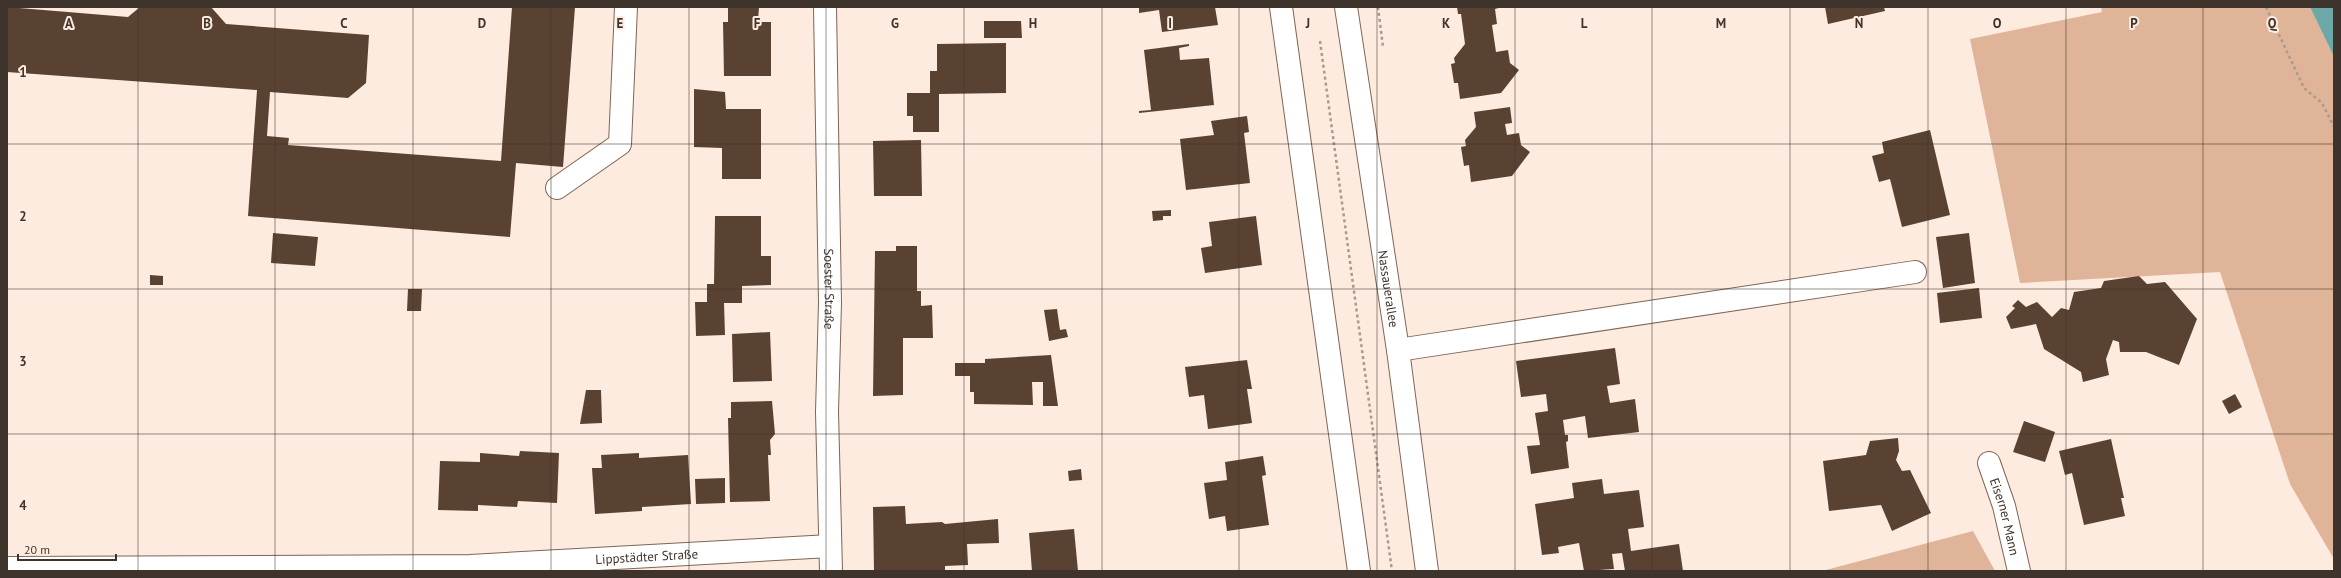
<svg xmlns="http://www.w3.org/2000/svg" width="2341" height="578" font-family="'PT Sans',sans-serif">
<rect width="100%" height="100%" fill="#fdebdf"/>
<g fill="#dfb498">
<path d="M2101,7H2310L2334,57V559L2290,484L2220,272L2020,283L1970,39L2102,12Z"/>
<path d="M1973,531L1995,571H1822Z"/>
</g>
<path fill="#6ca8a6" d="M2310,7H2334V57Z"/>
<g fill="#5a4232">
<path d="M7,7L128,17L140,7H211L226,24L369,35L366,83L348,98L270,92L267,136L289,138L288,145L501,161L512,7H575L563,167L516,163L510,237L248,216L257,90L7,72Z"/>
<path d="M728,7H759L758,22H771V76H724L723,22H728Z"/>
<path d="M1139,7H1215L1218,25L1162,32L1159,10L1139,13Z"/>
<path d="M1457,7H1502L1495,9L1497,24L1492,25L1496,52L1508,50L1510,63L1519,70L1501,93L1460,99L1458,83H1454L1451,64L1455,63L1454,58L1465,44L1461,14H1458Z"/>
<path d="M1825,7H1884L1885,11L1828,24Z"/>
<path d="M984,21H1021L1022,38H984Z"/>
<path d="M1006,43V93L939,94V132H913V116H907V93H930V71H937V44Z"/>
<path d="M1189,44V46L1179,48L1180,60L1209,58L1214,105L1139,113V111L1151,110L1144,50Z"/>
<path d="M694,89L725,92L726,109H761V179H722V148L694,147Z"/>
<path d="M1510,107L1512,123L1505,124L1507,135L1519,133L1521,145L1530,152L1512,176L1471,182L1469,165L1464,166L1461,147L1466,146L1465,140L1476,127L1474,112Z"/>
<path d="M1247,116L1249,132L1244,133L1250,183L1186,190L1180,139L1214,135L1211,121Z"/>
<path d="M1930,130L1950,215L1902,227L1890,179L1879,182L1872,156L1884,153L1882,142Z"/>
<path d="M921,140L922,196H874L873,141Z"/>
<path d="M1171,210V216H1163V220L1153,221L1152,211Z"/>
<path d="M715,216H761V256H771V285L742,286V303H724L725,335L696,336L695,302H707V284H714Z"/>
<path d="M1256,216L1262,265L1205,273L1201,248L1212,246L1209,222Z"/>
<path d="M273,233L318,237L315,266L271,263Z"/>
<path d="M1969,233L1975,283L1943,288L1936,237Z"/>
<path d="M896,246H917V291H921V306L932,305L933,338H903V395L873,396L875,251H896Z"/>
<path d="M150,275L163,276V285H150Z"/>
<path d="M2139,276L2147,284L2165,282L2197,319L2179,365L2146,352H2120L2119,342L2113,340L2106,359L2109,375L2083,382L2081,372L2044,349L2036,324L2011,329L2006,317L2015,308L2012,306L2018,300L2026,307L2037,302L2052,317L2061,308L2069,310L2074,292L2101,288L2104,281Z"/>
<path d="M1979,288L1982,318L1940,323L1937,293Z"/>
<path d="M408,289H422L421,311H407Z"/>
<path d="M1057,309L1060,330L1066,329L1068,337L1049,341L1044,310Z"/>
<path d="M770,332L772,381L733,382L732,334Z"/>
<path d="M1615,348L1620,384L1607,386L1610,403L1635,399L1639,432L1588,438L1585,416L1563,420L1565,435H1568V441L1566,442L1569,468L1531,474L1527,446L1540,445L1535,413L1548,411L1546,394L1521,397L1516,361Z"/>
<path d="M1051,355L1058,406H1043V382H1032L1033,405L974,404V392H970V376H955V363H985V359Z"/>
<path d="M1247,360L1252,389H1247L1252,423L1208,429L1204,395L1189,397L1185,367Z"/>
<path d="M586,390H601L602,423L580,424Z"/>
<path d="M2235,394L2242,407L2229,414L2222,401Z"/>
<path d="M772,401L775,434L770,440L771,455H768L770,501L730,502L728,418H731V402Z"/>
<path d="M2024,421L2055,432L2045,462L2013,452Z"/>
<path d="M1898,438L1899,451L1896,460L1902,471L1910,470L1931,513L1892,531L1881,505L1829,511L1823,461L1866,455L1870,441Z"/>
<path d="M2111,439L2124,498H2121L2125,516L2084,525L2072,473L2065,475L2059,451Z"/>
<path d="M520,451L559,453L557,503L518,501L517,507L478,505V511L438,510L440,461L480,462V453L519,456Z"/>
<path d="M639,453V458L688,455L691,504L642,507V511L595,514L592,468H602L601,455Z"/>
<path d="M1263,456L1266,475L1262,476L1269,525L1227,531L1225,516L1209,519L1204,483L1227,480L1225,462Z"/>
<path d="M1081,469L1082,480L1069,481L1068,471Z"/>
<path d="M725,478V503L696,504L695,479Z"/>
<path d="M1602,479L1604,494L1639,490L1644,527L1628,529L1631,551L1679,544L1683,571H1625L1622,553L1612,554L1614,569L1584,571L1579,543L1558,547L1559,553L1542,555L1535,504L1574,498L1572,483Z"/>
<path d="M905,506L906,524L942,522L945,524L998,519L999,543L967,544L968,565L945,566V571H874L873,507Z"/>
<path d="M1074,529L1078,571H1032L1029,533Z"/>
</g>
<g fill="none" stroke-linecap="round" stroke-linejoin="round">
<g stroke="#7f6554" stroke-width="24">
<g id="minor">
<path id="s1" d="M825,7L830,303L827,412L831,571"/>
<path d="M1281,7L1359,571"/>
<path d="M557,188L620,144L626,7"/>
<path d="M1398,350L1915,272"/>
<path id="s2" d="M1989,463L2004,506L2019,571"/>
<path id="s3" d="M7,568L470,566L830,546"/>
</g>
</g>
<g stroke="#7f6554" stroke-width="24">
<g id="major">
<path id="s4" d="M1346,7L1398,350L1427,571"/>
</g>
</g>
<g stroke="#a99a8f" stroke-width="2.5" stroke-dasharray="3 3" stroke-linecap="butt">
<path d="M1378,7L1383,47"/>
<path d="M2266,7L2304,88L2322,103L2334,127"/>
<path d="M1320,41L1392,571"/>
</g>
<use href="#minor" stroke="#fff" stroke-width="22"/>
<use href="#major" stroke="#fff" stroke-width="22"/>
</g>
<path fill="none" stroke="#3f342c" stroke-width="1" stroke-opacity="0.55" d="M138,7V571M275,7V571M413,7V571M551,7V571M689,7V571M826,7V571M964,7V571M1102,7V571M1239,7V571M1377,7V571M1515,7V571M1652,7V571M1790,7V571M1928,7V571M2066,7V571M2203,7V571M7,144H2334M7,289H2334M7,434H2334"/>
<g text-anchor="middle" stroke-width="4" stroke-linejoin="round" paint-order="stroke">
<g font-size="13" fill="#3f342c" stroke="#fdebdf">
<text dy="5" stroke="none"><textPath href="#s1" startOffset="282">Soester Straße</textPath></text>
<text dy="5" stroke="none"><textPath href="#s4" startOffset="285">Nassauerallee</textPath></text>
<text dy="5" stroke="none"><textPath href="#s2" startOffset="56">Eiserner Mann</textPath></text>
<text dy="5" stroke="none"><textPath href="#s3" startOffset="640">Lippstädter Straße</textPath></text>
</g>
</g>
<g font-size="13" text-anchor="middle" font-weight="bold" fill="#3f342c" stroke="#fdebdf" stroke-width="4" stroke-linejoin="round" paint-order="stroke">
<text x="69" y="28">A</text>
<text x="207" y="28">B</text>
<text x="344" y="28">C</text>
<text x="482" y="28">D</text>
<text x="620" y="28">E</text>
<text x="757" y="28">F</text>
<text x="895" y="28">G</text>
<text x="1033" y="28">H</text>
<text x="1170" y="28">I</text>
<text x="1308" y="28">J</text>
<text x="1446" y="28">K</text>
<text x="1584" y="28">L</text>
<text x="1721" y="28">M</text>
<text x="1859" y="28">N</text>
<text x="1997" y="28">O</text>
<text x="2134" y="28">P</text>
<text x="2272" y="28">Q</text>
<text x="23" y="77">1</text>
<text x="23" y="221">2</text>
<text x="23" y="366">3</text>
<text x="23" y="510">4</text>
</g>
<rect width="2341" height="578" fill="none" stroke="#3f342c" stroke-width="16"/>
<path d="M18 554v6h98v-6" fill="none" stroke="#3f342c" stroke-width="2"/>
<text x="24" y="554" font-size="12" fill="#3f342c" stroke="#fdebdf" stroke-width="3" paint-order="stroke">20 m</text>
</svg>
